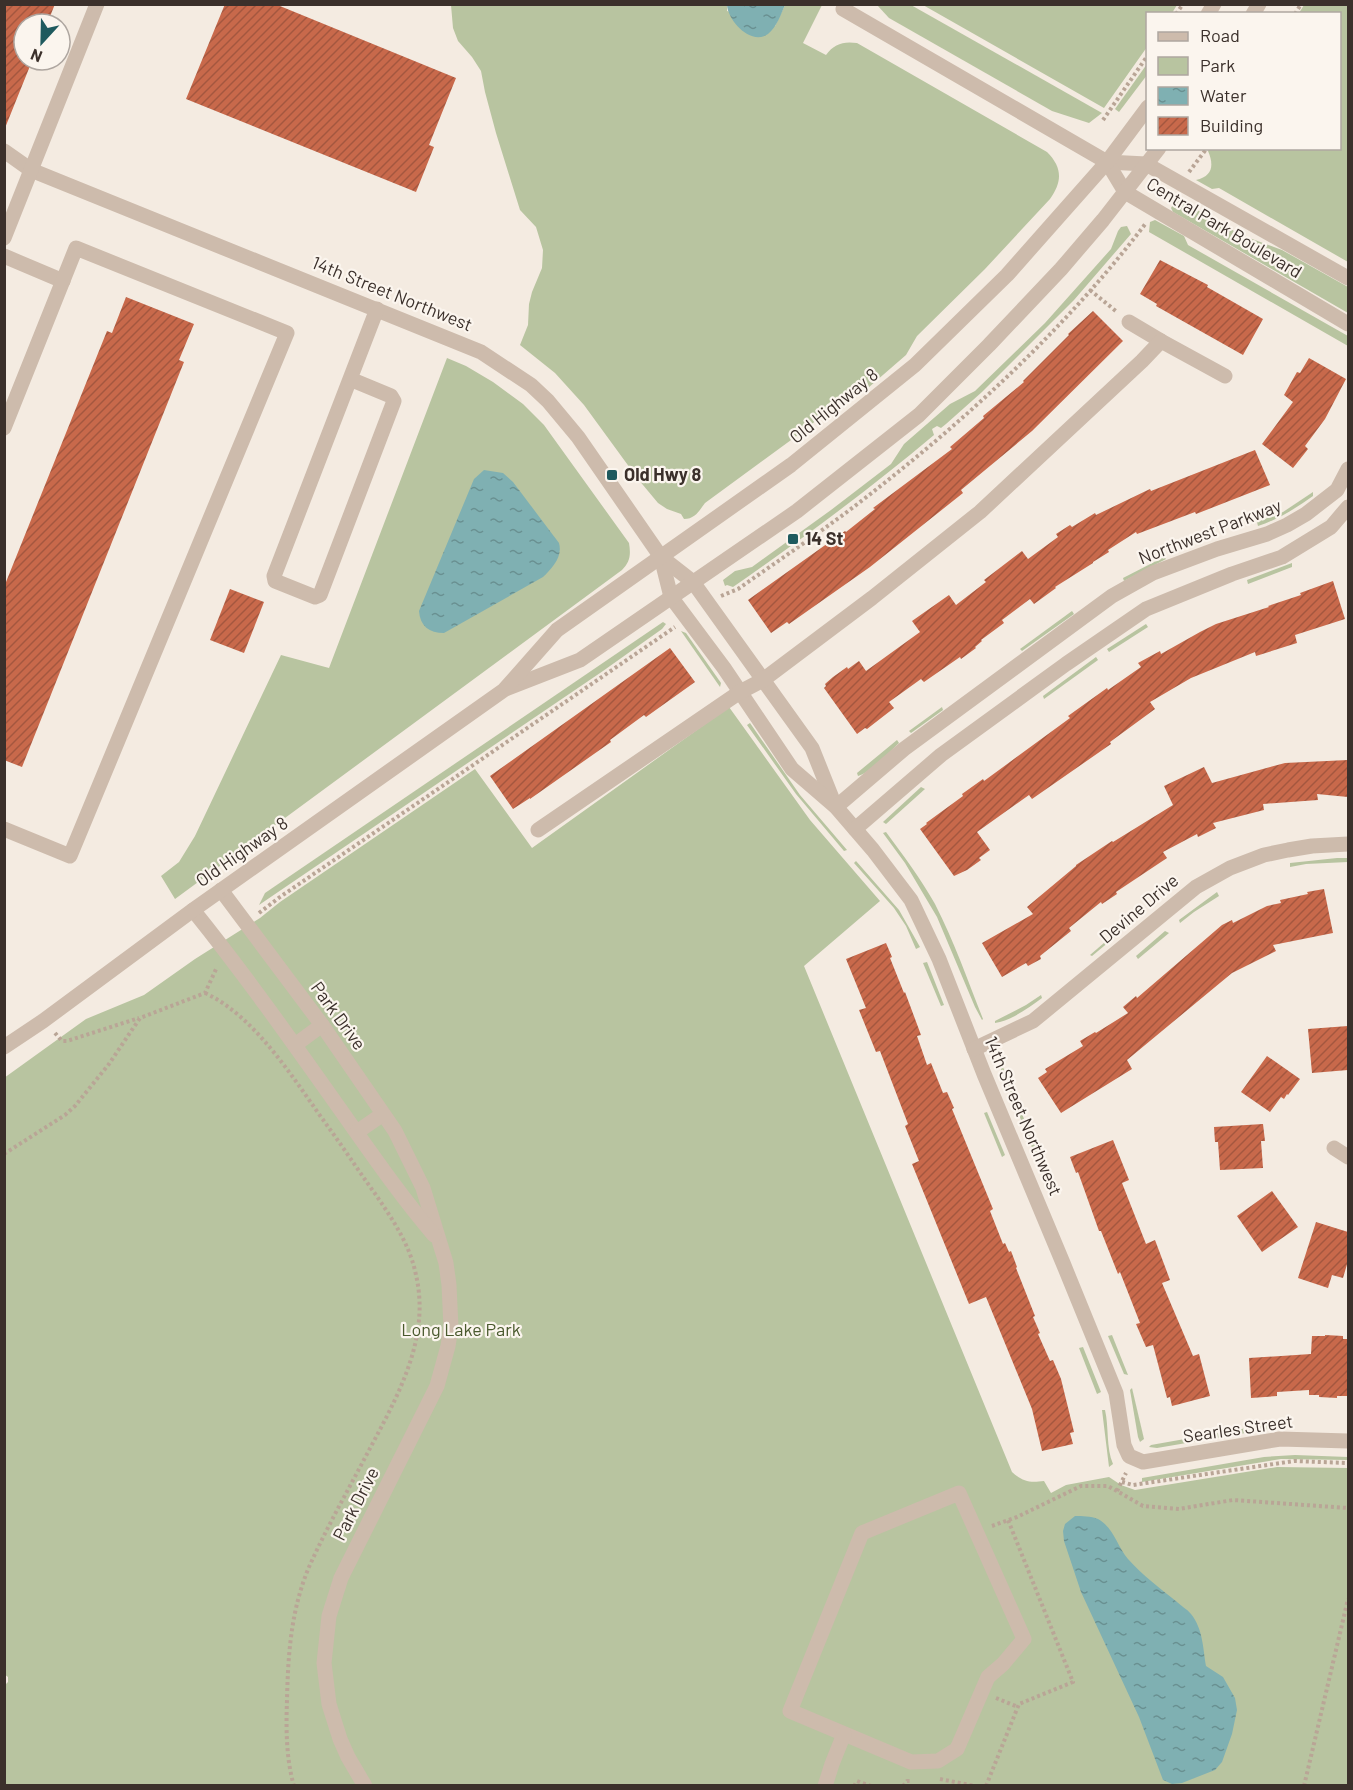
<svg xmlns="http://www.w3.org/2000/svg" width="1353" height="1790" font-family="Barlow,sans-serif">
<defs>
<pattern id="water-ripples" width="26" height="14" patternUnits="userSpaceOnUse" patternTransform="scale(1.5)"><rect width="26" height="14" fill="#7fb0b2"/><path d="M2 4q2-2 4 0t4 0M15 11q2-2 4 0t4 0" fill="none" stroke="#699091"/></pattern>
<pattern id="building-hatch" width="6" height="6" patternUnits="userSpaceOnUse" patternTransform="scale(1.5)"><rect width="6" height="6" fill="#c8694b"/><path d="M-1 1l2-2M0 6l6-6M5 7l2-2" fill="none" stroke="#a4573f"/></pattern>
</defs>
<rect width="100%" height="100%" fill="#f4ebe1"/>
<g fill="#b8c4a0">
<path d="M451,5H727V11L775,26L785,5H822L803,43L826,55C834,44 843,41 857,43L1047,152C1063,168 1062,182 1050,199L985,269L917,336L906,355L861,394L840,401L802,432L705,503C699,511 695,519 684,519L681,514L667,509L658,503L638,479L584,405L555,373L520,345L528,325L529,304L532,292L542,268L543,250L536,227L520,210L496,133L485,92L481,71L472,57L458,41L453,28Z"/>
<path d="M877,5H911L1102,113L1089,123L1052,111L889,18Z"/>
<path d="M923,5H1177L1172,13L1148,14L1147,47L1104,108Z"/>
<path d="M1304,5H1348V262L1219,188L1212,189L1196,180C1213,176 1214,165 1208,151L1209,149L1340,148V14L1299,13Z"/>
<path d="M1147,64V75L1119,112L1115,109Z"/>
<path d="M1175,201L1183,202L1241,235L1282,250L1348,287V313L1173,212L1171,208Z"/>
<path d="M1155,220L1184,236L1188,245L1348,336V346L1149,232L1150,222Z"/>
<path d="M1127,226L1131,234L1074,300L982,392L946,424L941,428L937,426L932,429L934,435C870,489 802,539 733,587L727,585L725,586L723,580L735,571L752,567L831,510L891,464L904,444L950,404L975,391L1045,323L1111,249L1118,231L1121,227Z"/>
<path d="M447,358L466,366L493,382L523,404L544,425L629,543C631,555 630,562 622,570L175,899L161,876L179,862L195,836L281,655L329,668Z"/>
<path d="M1313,492V496C1296,508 1279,519 1258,526L1257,522L1283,512Z"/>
<path d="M1164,557L1166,559L1124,581L1123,578Z"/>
<path d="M1292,563V567L1248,584L1247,580Z"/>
<path d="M1072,611L1074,614L1022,651L1020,649Z"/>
<path d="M663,622L666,624L662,629L603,671L259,905L265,893Z"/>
<path d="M1146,624L1148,627L1109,652L1107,649Z"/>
<path d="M681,631L686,633L721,683L720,687Z"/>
<path d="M1096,657L1098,660L1044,699L1043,696Z"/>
<path d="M729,707L810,820L880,901L804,966L1012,1472C1023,1482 1030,1483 1044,1481L1051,1493L1066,1485L1109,1477L1121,1485L1135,1490L1277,1467L1348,1468V1785H5L4,1686L8,1682V1677L4,1674V1078L86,1019L144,995L195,959L260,918L280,902L475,769L532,848Z"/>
<path d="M942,707L943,710L911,733L909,731Z"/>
<path d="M750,723L800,795L847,850L844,851L796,794L747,725Z"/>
<path d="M897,740L899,743C887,754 873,771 858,776L857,773Z"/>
<path d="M921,787L925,789L886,824L883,822Z"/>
<path d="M886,832C903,855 921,879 935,904C954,941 968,981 983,1019L982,1020L975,1007L937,917L905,863L883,833Z"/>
<path d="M1337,858H1348V862L1306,864L1290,867V863Z"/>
<path d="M856,861L899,910L920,947L916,949L906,926L894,908L854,863Z"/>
<path d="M1217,892L1219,896L1194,912L1180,923L1179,920Z"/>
<path d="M1133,918L1134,921L1092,956L1090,955Z"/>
<path d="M1165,931L1169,933L1138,959L1136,956Z"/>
<path d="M927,962L944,1005L941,1006L923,963Z"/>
<path d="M1041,995L1042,998C1028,1008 1011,1021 995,1023V1021L1026,1005Z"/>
<path d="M1000,1067H1003L1054,1193H1050Z"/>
<path d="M987,1112L1005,1155L1002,1157L984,1113Z"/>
<path d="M1112,1335L1128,1375L1124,1374L1108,1336Z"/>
<path d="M1083,1347L1101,1392L1097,1394L1079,1348Z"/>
<path d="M1132,1388L1144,1439L1140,1442L1138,1437L1130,1390Z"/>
<path d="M1102,1410H1105C1109,1427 1106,1448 1113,1464L1109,1467Z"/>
<path d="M1281,1424V1427L1157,1448L1149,1447L1151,1445L1258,1426Z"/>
<path d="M1295,1455L1348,1457V1460L1281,1459L1142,1482V1478L1264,1457Z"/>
</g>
<g fill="url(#water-ripples)">
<path d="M727,5V4L785,5C781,14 777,27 768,34C751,46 728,21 727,5Z"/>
<path d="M484,470L503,473L513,482L559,543C563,557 552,568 543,577L444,633C429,633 420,626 419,611L474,479Z"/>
<path d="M1075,1516C1082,1516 1091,1516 1098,1519C1114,1528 1117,1546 1128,1559C1142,1575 1160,1588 1177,1602C1181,1606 1187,1609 1191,1614C1203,1629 1203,1648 1206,1666L1223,1677L1235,1698L1237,1710L1232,1734L1222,1762L1215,1770L1182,1783L1172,1784L1163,1780L1139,1717L1081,1592L1064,1541L1063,1531L1065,1524Z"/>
</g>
<g fill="url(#building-hatch)">
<path d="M4,4H55L47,24H24V60L32,61L5,128Z"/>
<path d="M225,4H275L456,78L429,145L434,147L416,192L186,99Z"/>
<path d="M1160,260L1208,285L1207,287L1263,319L1243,355L1156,306L1157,304L1140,294Z"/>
<path d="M126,297L194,324L179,360L184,362L22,767L4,760V587L107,331L112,333Z"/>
<path d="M1093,311L1123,341L1032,431L961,490L963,493L870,567L789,624L787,622L771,633L748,600L845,531L846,532L875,509L873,508L952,449L950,447L984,418L983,416L1024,382L1023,381L1069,335L1068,334Z"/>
<path d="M1309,358L1346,379L1325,419L1305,446L1308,449L1293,468L1262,444L1293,402L1284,395L1297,372L1300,373Z"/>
<path d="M1255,450L1270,485L1196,514L1195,512L1137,534L1136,532L1108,550L1109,552L1093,562V563L1055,587L1056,588L1034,604L1030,599L1002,620L1004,623L981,640L982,641L975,647L976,648L961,659L960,657L924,682L921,679L889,702L894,708L867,729L865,728L857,734L824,688L826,686L825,684L833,677L847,667L848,669L859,661L866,671L920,632L912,621L949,595L956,605L986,582L984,580L1022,551L1028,559L1058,537L1056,534L1070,525L1072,527L1095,513L1096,515L1150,489L1151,491Z"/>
<path d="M1333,581L1345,619L1295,635L1297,643L1256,656L1255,652L1191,678L1150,702L1155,709L1110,742L1111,744L1032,799L1029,795L977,832L990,850L979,858L981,860L967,870L954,876L920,829L927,824L926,823L963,796L962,794L983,779L984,781L1070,718L1068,716L1107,688L1108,690L1141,667L1138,663L1160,651L1161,654L1200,632L1216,624L1269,607L1268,606L1301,595L1300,593Z"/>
<path d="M230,589L264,602L244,653L210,640Z"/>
<path d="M670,648L695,682L646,717L644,715L610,740L611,742L530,799V798L513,809L490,776Z"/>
<path d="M1348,760V797L1317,794L1318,800L1263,804L1264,810L1213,823L1216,828L1198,837L1197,834L1163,852L1167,858L1116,892L1117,894L1102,904L1101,902L1069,928L1071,931L1040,956L1041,959L1028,966L1026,963L1002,977L982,943L1033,914L1027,907L1076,866V865L1112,841L1113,842L1173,805L1164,786L1204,767L1212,783L1285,763Z"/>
<path d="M1324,889L1333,933L1273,945L1276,951L1232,973L1127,1060L1132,1069L1061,1113L1038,1078L1047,1072L1045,1069L1083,1046L1080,1041L1095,1032L1096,1033L1128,1013L1123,1007L1136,996L1137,998L1222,925L1232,920L1233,923L1267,906L1281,903L1280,900L1308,894L1307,892Z"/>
<path d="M886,943L892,957L890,958L904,993L905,992L921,1035L917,1036L927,1065L931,1063L943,1093L947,1092L954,1108L952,1109L993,1209L990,1211L1003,1244L1005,1243L1009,1252L1011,1251L1017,1267L1016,1268L1035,1316L1033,1317L1040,1333L1038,1334L1050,1361L1053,1360L1061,1379L1074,1432L1070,1433L1073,1444L1042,1451L1032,1409L986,1297L969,1304L912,1164L919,1161L905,1126L908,1124L880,1051L876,1052L859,1010L866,1008L846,959Z"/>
<path d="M1348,1026V1070L1312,1073L1308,1029Z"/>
<path d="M1267,1056L1300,1079L1288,1095L1287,1094L1284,1099L1281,1097L1270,1112L1241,1092Z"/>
<path d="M1263,1124L1265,1141H1261L1263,1168L1220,1170L1218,1142H1215L1214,1127Z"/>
<path d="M1113,1140L1129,1180L1122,1183L1146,1244L1155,1240L1170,1280L1162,1283L1193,1356L1199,1354L1210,1396L1172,1406L1170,1397L1167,1398L1153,1345L1146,1347L1136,1324L1140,1323L1120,1272L1118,1274L1101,1231H1099L1078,1172L1076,1173L1070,1157Z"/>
<path d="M1272,1191L1298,1227L1262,1252L1237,1216Z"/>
<path d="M1316,1222L1348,1232V1261L1343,1278L1332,1275L1328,1288L1298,1278Z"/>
<path d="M1325,1335L1343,1336V1339H1348V1396H1337V1398L1319,1397V1395H1309V1390L1277,1392V1396L1251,1398L1249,1358L1311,1354L1312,1336H1325Z"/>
</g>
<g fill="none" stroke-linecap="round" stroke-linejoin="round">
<g stroke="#b9a596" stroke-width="4" stroke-dasharray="3 3" stroke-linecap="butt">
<path d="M1176,14L1183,4"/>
<path d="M1295,14L1301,4"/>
<path d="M1103,120L1148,55"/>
<path d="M1189,172L1207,148"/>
<path d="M1090,290L1117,312"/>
<path d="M721,596L738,589C785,556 833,524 878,488C976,411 1070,323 1146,223"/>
<path d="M259,913L280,897L675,627"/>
<path d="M205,993C257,1017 296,1083 329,1128C345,1150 360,1173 376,1195C393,1220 410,1245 416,1275C431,1340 396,1399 367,1454C347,1492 326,1529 309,1567C291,1610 288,1654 287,1700C286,1728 286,1759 294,1786"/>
<path d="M55,1033L62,1041H67L139,1018"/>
<path d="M4,1154L65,1115L75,1106L109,1064L140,1018L205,993L217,967"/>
<path d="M1122,1482L1133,1485L1294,1461L1348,1463"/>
<path d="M1117,1491L1126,1473"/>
<path d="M992,1526L1017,1517L1081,1486H1108L1143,1506L1179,1509L1233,1500L1348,1508"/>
<path d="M996,1698L1018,1707"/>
<path d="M940,1779L975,1786"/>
<path d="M854,1786L857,1781L871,1786"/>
<path d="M903,1786L907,1781H912"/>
<path d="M986,1786L1019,1704L1073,1682L1008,1520"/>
<path d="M1304,1786L1348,1599"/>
</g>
<g stroke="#cdbbac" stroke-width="15">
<path d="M845,4L843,9L1107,162L1146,164L1348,278"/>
<path d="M1208,14L1214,4"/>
<path d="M1253,14L1259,4"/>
<path d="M4,151L31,170L481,352L531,385L548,401L578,437L661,557L693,582L708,603L812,748L834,803"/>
<path d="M1107,162L1125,192L1348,324"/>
<path d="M4,238L97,4"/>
<path d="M4,256L63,281"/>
<path d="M1129,322L1161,341"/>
<path d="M350,379L391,396L394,401L320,595L315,597L275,581L274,576L377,309"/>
<path d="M4,428L76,248L287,333L70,856L4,829"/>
<path d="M661,557L671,597L724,668L792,769L836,807L873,850L911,900L939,959L984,1074L1063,1263L1116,1393L1124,1445L1129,1456L1143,1462L1280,1439L1348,1441"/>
<path d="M508,688L580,660L797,511L919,415L989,345L1061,269L1103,220L1159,148"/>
<path d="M836,807L904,749L1112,596L1153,573L1217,549L1267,534L1287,525L1306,514L1337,490L1348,469"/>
<path d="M855,829L941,755L1066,664L1146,609L1232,574L1282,557L1331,527L1348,507"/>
<path d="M538,830L740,692L763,680L872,598L980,512L1142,361L1161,341L1225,376"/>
<path d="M221,890L322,1025L395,1131L423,1188L446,1263L449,1285L451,1327L448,1346L437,1386L341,1578L329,1616L324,1663L329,1704L340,1739L348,1757L365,1786"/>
<path d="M193,910C243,972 289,1037 335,1102C367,1147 398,1193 434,1235"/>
<path d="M295,1045L322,1025"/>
<path d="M4,1047L43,1021L193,910L504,690L557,630L791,465L915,365L1007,275L1107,162L1148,107"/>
<path d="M974,1049L1033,1021L1196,887L1230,868L1264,855L1288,850L1312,846L1348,844"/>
<path d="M357,1132L383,1114"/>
<path d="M1334,1148L1348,1157"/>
<path d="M959,1493L1024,1639L1003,1664L988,1677L957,1749L938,1761L911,1762L790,1711L862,1533Z"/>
<path d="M825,1786L832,1764L844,1734"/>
</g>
</g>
<g fill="#1f5a5e" stroke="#fbf5ee" stroke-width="2">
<rect x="606" y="469" width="12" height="12" rx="3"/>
<rect x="787" y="533" width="12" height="12" rx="3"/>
</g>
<g text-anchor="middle" stroke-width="4.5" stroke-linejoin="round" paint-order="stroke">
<g font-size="18" fill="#3b302b" stroke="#fbf5ee">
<text transform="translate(1224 228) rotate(31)" y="6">Central Park Boulevard</text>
<text transform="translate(392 294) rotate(22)" y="6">14th Street Northwest</text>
<text transform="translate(834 406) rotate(-39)" y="6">Old Highway 8</text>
<text transform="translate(1210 532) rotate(-21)" y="6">Northwest Parkway</text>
<text transform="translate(242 852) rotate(-35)" y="6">Old Highway 8</text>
<text transform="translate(1139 909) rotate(-40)" y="6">Devine Drive</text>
<text transform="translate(338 1016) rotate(54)" y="6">Park Drive</text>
<text transform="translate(1023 1116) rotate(67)" y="6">14th Street Northwest</text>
<text transform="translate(1238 1429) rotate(-8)" y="6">Searles Street</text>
<text transform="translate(356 1504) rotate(-63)" y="6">Park Drive</text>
</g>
<g font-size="18" font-weight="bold" fill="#3b302b" stroke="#fbf5ee" text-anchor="start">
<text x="624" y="481">Old Hwy 8</text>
<text x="805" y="545">14 St</text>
</g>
<g font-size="18" fill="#4a5a2e" stroke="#fbf5ee">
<text x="461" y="1336">Long Lake Park</text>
</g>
</g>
<rect width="1353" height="1790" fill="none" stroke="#3b302b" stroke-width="12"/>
<rect x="1146" y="12" width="195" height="138" fill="#fbf5ee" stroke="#aea6a0" stroke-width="1.5"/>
<rect x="1158" y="32" width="30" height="9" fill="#cdbbac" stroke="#aea6a0" stroke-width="1.5"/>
<text x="1200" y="42" font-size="18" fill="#3b302b">Road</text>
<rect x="1158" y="57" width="30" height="18" fill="#b8c4a0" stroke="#aea6a0" stroke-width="1.5"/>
<text x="1200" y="72" font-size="18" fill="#3b302b">Park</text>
<rect x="1158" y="87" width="30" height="18" fill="url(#water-ripples)" stroke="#aea6a0" stroke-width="1.5"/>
<text x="1200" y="102" font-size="18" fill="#3b302b">Water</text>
<rect x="1158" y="117" width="30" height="18" fill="url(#building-hatch)" stroke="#aea6a0" stroke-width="1.5"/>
<text x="1200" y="132" font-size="18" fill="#3b302b">Building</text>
<g transform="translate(42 42) rotate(202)"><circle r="28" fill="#fbf5ee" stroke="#aea6a0" stroke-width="1.5"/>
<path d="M0-4.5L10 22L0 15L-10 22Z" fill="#1f5a5e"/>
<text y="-9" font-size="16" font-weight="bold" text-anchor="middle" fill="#3b302b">N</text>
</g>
</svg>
